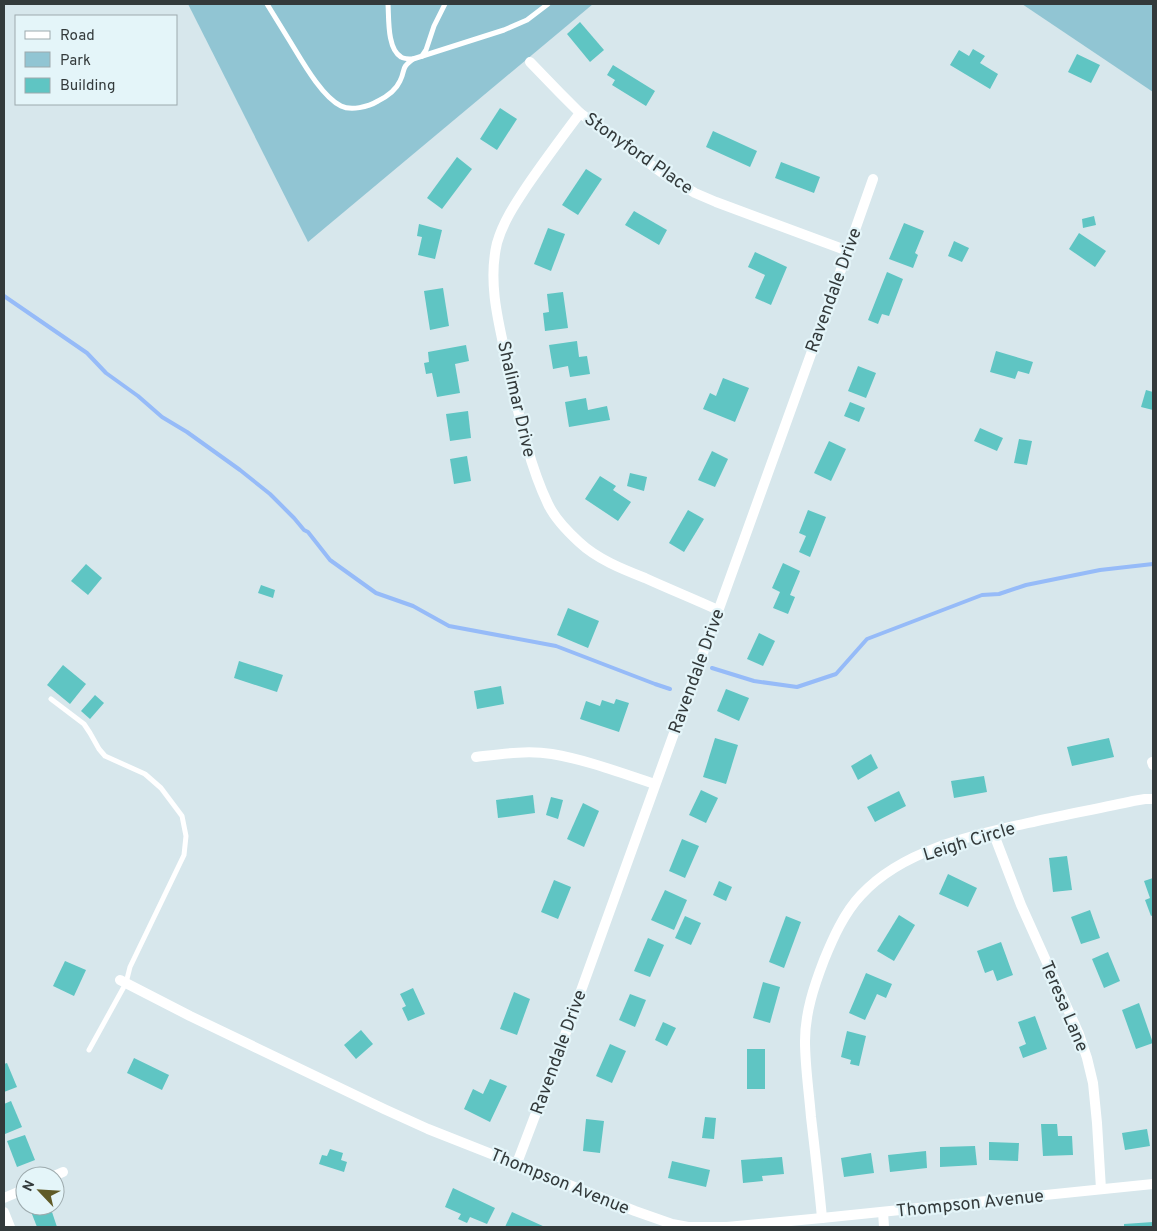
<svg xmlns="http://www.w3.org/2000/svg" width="1157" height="1231" font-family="Overpass,sans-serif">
<rect width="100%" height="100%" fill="#d7e7ec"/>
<g fill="#91c5d3">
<path d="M188,4H593L308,242Z"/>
<path d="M1022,4H1153V92Z"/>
</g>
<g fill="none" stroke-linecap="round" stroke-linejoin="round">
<g stroke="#96bbf8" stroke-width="4">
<path d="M4,296L87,353L106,373L138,396L162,417L187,432L240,470L270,494L294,518L304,530L308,532L330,560L376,593L413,606L449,626L556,646L655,684L670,689"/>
<path d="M712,668L754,681L797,687L836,674L867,639L982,595L999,594L1026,585L1100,570L1153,564"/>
</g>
</g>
<g fill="#5fc5c3">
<path d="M580,22L604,50L590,62L567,34Z"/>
<path d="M973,49L985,56L980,63L998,74L990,89L950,65L959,50L969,56Z"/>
<path d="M1077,54L1100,65L1091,83L1068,72Z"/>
<path d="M613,65L655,91L646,106L612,85L615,80L607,75Z"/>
<path d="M500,108L517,119L497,150L480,139Z"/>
<path d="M713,131L757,151L750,167L706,147Z"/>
<path d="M457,157L472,169L442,209L427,198Z"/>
<path d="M781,162L820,177L814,193L775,178Z"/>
<path d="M586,169L602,179L578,215L562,205Z"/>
<path d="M634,211L667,230L659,245L625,225Z"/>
<path d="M1094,216L1096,225L1083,228L1082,219Z"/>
<path d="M904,223L924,231L915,253L918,255L913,268L889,259Z"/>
<path d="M419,224L442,230L435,259L418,255L422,237L417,236Z"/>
<path d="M548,228L565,234L551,271L534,264Z"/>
<path d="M1079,233L1106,251L1095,267L1069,249Z"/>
<path d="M954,241L969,248L962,262L948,256Z"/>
<path d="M755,252L787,267L771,305L755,298L765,275L748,267Z"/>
<path d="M887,272L903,279L889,316L882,314L878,324L868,320Z"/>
<path d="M443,288L449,326L430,330L424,291Z"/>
<path d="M563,292L568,328L545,331L543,313L549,312L547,294Z"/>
<path d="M577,341L579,357L587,356L590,374L570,377L568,366L553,369L549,345Z"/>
<path d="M466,345L469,361L455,364L460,393L437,397L432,373L426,374L424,363L429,362L428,352Z"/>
<path d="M996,351L1033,362L1029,374L1018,371L1015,379L990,372Z"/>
<path d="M858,366L876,373L866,398L848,391Z"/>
<path d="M723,378L749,388L735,422L703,409L710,393L716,396Z"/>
<path d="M1146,390L1153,392V410L1141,407Z"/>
<path d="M586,398L588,410L607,406L610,420L569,427L565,402Z"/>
<path d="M850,402L865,408L859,422L844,416Z"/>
<path d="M468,411L471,438L450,441L446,414Z"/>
<path d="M980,428L1003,438L997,451L974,441Z"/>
<path d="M1019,439L1032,441L1027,465L1014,463Z"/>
<path d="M829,441L846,449L831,481L814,473Z"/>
<path d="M712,451L728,459L715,487L698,480Z"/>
<path d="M467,456L471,481L454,484L450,459Z"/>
<path d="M630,473L647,477L644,491L627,486Z"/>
<path d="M600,476L616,486L613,490L631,502L618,521L585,499Z"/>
<path d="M688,510L704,519L684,552L669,543Z"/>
<path d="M808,510L826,517L810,557L799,552L806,536L799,533Z"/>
<path d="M783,563L800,571L790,595L795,597L788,614L773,608L780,592L772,588Z"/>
<path d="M86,564L102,578L88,595L71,581Z"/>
<path d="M261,585L275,590L273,598L258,593Z"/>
<path d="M568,608L599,621L588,648L557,635Z"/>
<path d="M759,633L775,641L763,666L747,659Z"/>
<path d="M239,661L283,675L277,692L234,678Z"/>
<path d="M63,665L86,684L70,704L47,685Z"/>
<path d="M501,686L504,704L477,709L474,691Z"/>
<path d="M726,689L749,698L739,721L717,711Z"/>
<path d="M95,695L104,703L90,719L81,711Z"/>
<path d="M616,699L629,703L619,732L580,719L586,701L600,706L602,700L614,704Z"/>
<path d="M715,738L738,745L726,784L703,777Z"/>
<path d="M1109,738L1114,757L1072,766L1067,747Z"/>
<path d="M871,754L878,768L858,780L851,766Z"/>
<path d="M984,776L987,792L954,798L951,781Z"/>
<path d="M701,790L718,798L706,823L689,815Z"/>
<path d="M899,791L906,806L875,822L867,807Z"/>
<path d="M533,795L535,813L498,818L496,800Z"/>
<path d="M551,797L563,800L558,819L546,815Z"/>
<path d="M583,803L599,811L584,847L567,839Z"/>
<path d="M682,839L699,846L685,878L669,871Z"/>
<path d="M1067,856L1072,890L1053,892L1049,858Z"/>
<path d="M948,874L977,888L968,907L939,894Z"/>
<path d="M1153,878V915L1151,916L1145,900L1150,898L1144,881Z"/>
<path d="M554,880L571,887L558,919L541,912Z"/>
<path d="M719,881L732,887L726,901L713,895Z"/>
<path d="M665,890L687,900L674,930L651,920Z"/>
<path d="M1090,910L1100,938L1081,944L1071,917Z"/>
<path d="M899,915L915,925L894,961L877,951Z"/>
<path d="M685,916L701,923L691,945L675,938Z"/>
<path d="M786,916L801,922L784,968L769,962Z"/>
<path d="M648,938L664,945L650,977L634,971Z"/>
<path d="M1001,942L1013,975L997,981L993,970L985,973L977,951Z"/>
<path d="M1108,952L1120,981L1104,988L1092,959Z"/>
<path d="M65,961L86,970L74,996L53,986Z"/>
<path d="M866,973L892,984L886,998L877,994L865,1020L849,1013Z"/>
<path d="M763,982L780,987L770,1023L753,1018Z"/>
<path d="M413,988L425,1014L408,1021L402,1008L406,1006L400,994Z"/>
<path d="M514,992L530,999L517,1035L500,1029Z"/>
<path d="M630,994L646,1000L635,1027L619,1020Z"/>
<path d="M1139,1003L1153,1043L1136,1049L1122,1010Z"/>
<path d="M1035,1016L1047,1049L1023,1058L1019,1047L1026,1044L1018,1022Z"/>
<path d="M663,1022L676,1028L667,1046L655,1040Z"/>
<path d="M361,1030L373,1044L356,1059L344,1045Z"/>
<path d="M847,1031L866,1036L859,1066L850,1064L851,1060L841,1057Z"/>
<path d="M610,1044L626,1051L612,1083L596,1076Z"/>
<rect x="747" y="1049" width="18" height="40"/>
<path d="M134,1058L169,1075L162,1090L127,1073Z"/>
<path d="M7,1063L17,1087L4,1092V1064Z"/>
<path d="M490,1079L507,1086L490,1122L464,1109L473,1089L483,1094Z"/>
<path d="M11,1101L22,1127L5,1134L4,1130V1104Z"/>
<path d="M705,1117L716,1118L714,1139L702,1138Z"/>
<path d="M586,1119L604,1121L600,1153L583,1151Z"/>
<path d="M1041,1124H1057L1058,1136H1072L1073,1155L1043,1156Z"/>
<path d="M1147,1129L1150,1146L1125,1150L1122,1133Z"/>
<path d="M25,1135L35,1160L17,1167L7,1141Z"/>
<path d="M989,1142L1019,1143L1018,1161L989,1160Z"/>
<path d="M975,1146L977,1165L940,1167V1147Z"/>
<path d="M330,1149L343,1153L341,1160L347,1162L344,1172L319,1164L322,1155L327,1156Z"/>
<path d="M926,1151L927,1168L890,1172L888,1155Z"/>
<path d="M871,1153L874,1173L844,1177L841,1158Z"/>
<path d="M782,1157L784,1174L762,1176L763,1181L743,1183L741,1160Z"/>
<path d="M672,1161L710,1170L706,1187L668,1178Z"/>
<path d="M453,1188L495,1208L487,1224L470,1217L467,1223L458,1219L461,1214L445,1207Z"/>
<path d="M39,1206H50L57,1227H37L30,1209Z"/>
<path d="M512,1212L545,1227H505Z"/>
<path d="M1153,1222V1227H1124V1224Z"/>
</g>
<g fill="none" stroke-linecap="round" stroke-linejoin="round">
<g stroke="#fff" stroke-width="5">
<path d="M267,4C275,17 283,30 291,43C302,61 322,97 341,106C351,111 368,107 378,101C386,97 396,90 400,81C406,69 400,69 413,59"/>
<path d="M388,4C389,18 387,49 401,57C404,59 409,59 413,59L504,30L527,20L548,4"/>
<path d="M422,56L426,50L434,26L445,4"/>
<path d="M51,699L84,724L90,733L99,749L105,756L145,774L161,788L182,816L186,836L184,855L130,967L126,983L89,1050"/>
</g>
<g stroke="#fff" stroke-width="10">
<path d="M530,62L560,93L580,113L665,175L695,193L716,202L848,251"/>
<path d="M580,113C562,137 544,161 527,186C515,204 503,222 497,243C487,285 500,328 509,370C519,415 528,462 548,504C555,519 567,531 579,542C597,559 622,569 645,578C669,589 694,599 718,610"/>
<path d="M476,757C501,754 527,750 552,754C587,760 621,773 655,784"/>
<path d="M1152,762L1153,765"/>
<path d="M993,832L1021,905L1079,1034L1087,1058L1093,1083L1097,1123L1101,1189"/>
<path d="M120,980L190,1016L384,1109L428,1129L635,1211L672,1224L688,1227H727L822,1218L1153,1184"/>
<path d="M517,1163L552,1071L820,329L873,179"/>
<path d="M54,1176L63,1172"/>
<path d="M4,1198L25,1189"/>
<path d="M4,1212L10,1227"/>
<path d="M883,1212L884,1227"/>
<path d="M822,1218C819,1185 815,1151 811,1117C809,1092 805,1066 805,1041C805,1013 814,986 824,960C833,938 844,913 861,895C904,848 978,834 1037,821C1069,814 1101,808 1133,801L1145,799H1153"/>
</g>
</g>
<g text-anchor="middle" stroke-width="4.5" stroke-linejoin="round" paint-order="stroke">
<g font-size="18" fill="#333a3b" stroke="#e4f5f9">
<text transform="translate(639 153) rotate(35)" y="6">Stonyford Place</text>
<text transform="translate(833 290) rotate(-70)" y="6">Ravendale Drive</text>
<text transform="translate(517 399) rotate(77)" y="6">Shalimar Drive</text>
<text transform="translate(696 671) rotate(-70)" y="6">Ravendale Drive</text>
<text transform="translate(969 841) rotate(-17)" y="6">Leigh Circle</text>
<text transform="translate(1065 1006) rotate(67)" y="6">Teresa Lane</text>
<text transform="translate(558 1052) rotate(-70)" y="6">Ravendale Drive</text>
<text transform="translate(560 1181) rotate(22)" y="6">Thompson Avenue</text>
<text transform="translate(970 1203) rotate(-6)" y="6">Thompson Avenue</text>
</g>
</g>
<rect width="1157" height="1231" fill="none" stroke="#333a3b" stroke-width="10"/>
<rect x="15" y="15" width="162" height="90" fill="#e4f5f9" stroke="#9daaad"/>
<rect x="25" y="31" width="25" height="8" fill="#ffffff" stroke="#9daaad"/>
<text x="60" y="40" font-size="15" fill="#333a3b">Road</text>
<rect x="25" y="52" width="25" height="15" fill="#91c5d3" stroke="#9daaad"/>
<text x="60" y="65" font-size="15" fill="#333a3b">Park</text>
<rect x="25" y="78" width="25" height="15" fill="#5fc5c3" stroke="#9daaad"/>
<text x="60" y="90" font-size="15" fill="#333a3b">Building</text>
<g transform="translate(40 1191) rotate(295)"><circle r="24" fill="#e4f5f9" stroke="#9daaad"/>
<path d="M0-4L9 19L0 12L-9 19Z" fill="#605b28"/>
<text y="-8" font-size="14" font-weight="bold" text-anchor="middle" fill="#333a3b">N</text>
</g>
</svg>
